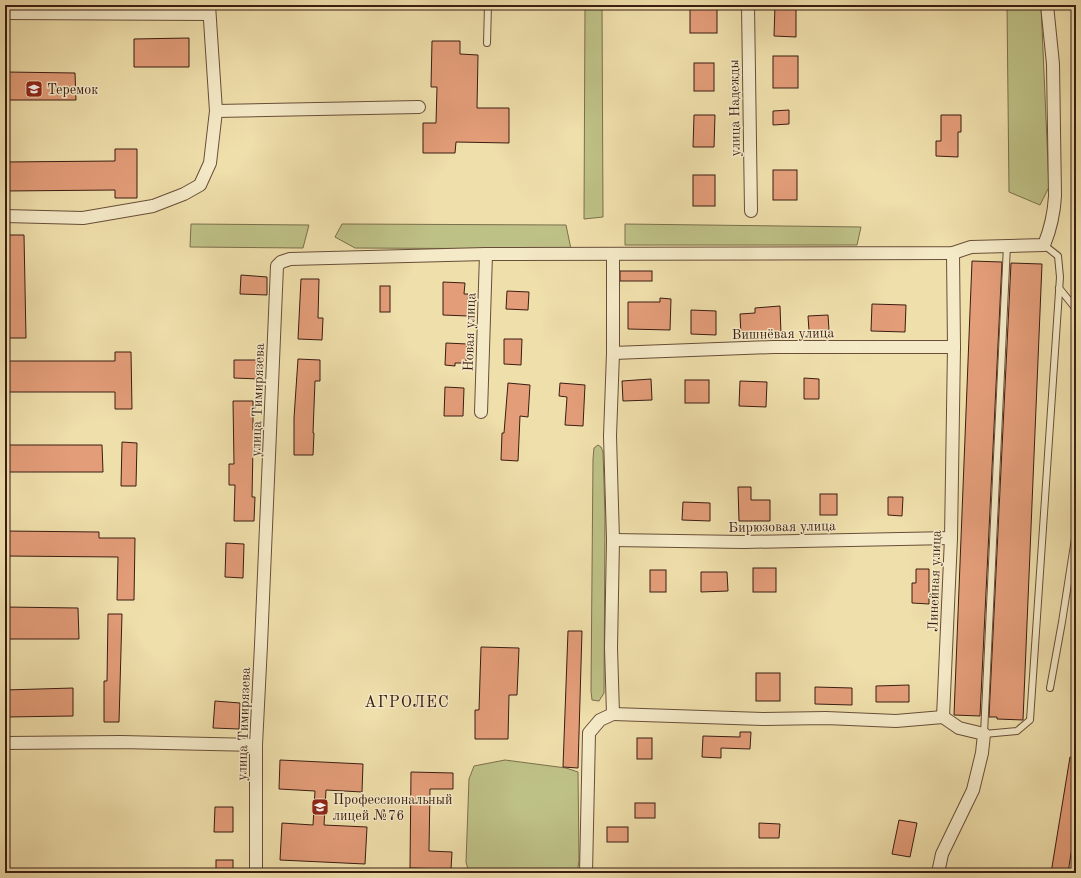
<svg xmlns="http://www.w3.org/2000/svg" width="1081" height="878" font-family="'Old Standard TT',serif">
<rect width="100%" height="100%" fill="#efdfab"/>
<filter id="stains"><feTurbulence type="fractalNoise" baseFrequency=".005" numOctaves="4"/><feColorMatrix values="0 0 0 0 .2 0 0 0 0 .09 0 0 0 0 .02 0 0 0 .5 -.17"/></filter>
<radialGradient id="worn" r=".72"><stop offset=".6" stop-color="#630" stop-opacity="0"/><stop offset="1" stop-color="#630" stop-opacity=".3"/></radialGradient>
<g fill="#bec186" stroke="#7c6f4c">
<path d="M585,5H602L603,217L584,219Z"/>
<path d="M1007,5H1041L1049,187L1040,205L1009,192Z"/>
<path d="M191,224L309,225L303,248L190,247Z"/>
<path d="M342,224L566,225L571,249L355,248L335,237Z"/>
<path d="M625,224L861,227L857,245H625Z"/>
<path d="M598,445L601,447L603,452L605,515L604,693L599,701L592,700L591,691L593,459L594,448Z"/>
<path d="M505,760L566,768L578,772L579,861L577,873H469L466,862L469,779L474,766Z"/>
</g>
<g fill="#e39d79" stroke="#3b1d12">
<path d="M775,5H796V37L774,36Z"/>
<rect x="690" y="9" width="27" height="24"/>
<path d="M189,38V67H134V39Z"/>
<path d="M432,41H460V54L478,55L477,108H509V143L456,142L455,153H423V123H436L437,87H431Z"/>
<rect x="773" y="56" width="25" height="32"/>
<rect x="694" y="63" width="20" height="28"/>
<path d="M6,72L75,73L76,100H6Z"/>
<path d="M789,110V124L773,125V111Z"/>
<path d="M694,115H715L714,147H693Z"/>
<path d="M941,115H961V132H958V157L936,156V141H941Z"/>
<path d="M115,149H137V198H115V190L5,191V162L115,161Z"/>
<rect x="773" y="170" width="24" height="30"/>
<rect x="693" y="175" width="22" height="31"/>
<path d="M5,235H24L26,338H5Z"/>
<path d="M972,261L1002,262L980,716L954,715Z"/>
<path d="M1011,263L1042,264L1023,720L997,719V717H989Z"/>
<rect x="620" y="271" width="32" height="10"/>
<path d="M241,275L267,277V295L240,294Z"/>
<path d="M301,279H319L318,318H323L322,340L298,339Z"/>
<path d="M443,282L465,283L464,294H468V316L443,315Z"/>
<rect x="380" y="286" width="10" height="26"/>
<path d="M507,291L529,292L528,310L506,309Z"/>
<path d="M660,298L671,299L670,330L628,329V302H660Z"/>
<path d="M872,304L906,305L905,332L871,331Z"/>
<path d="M780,306L781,334L741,335L740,314L755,313V308Z"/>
<path d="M691,310L716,311V335L691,334Z"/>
<path d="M828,315L829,330L809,331L808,316Z"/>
<path d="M504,339H522L521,365L504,364Z"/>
<path d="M446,343L467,344L466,363H455V366L445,365Z"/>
<path d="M115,352H131L132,409H115V392H5V361H115Z"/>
<path d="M298,359L320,360V381H315L313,433H314L313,455H294V418Z"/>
<path d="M234,360H259V379L234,378Z"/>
<path d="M804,378L819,379V399H804Z"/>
<path d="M651,379L652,400L623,401L622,381Z"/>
<rect x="685" y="380" width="24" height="23"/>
<path d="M740,381L767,382L766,407L739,406Z"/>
<path d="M508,383L530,385L528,417L520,416L518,461L501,460L502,433H504Z"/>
<path d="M560,383L585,385L583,426L565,425L567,397L559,396Z"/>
<path d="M445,387L464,388L463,416H444Z"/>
<path d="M233,401H253V430H256V447H253L252,497H255L254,521H234L235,485H229V464H234Z"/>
<path d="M122,442L137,443L136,486H121Z"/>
<path d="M5,445H102L103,472H5Z"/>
<path d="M738,487H751V500H770V521H739Z"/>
<rect x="820" y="494" width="17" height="21"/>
<path d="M888,497H903L902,516L888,515Z"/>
<path d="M683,502L710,503V521L682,520Z"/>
<path d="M5,531L99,532V538H135L134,600H117L118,557L5,556Z"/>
<path d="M226,543L244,544L243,578L225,577Z"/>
<rect x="753" y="568" width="23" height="24"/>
<path d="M916,569H929V604L912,603V583H916Z"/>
<rect x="650" y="570" width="16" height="22"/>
<path d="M701,572H727L728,591L701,592Z"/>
<path d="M5,607L78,608L79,639H5Z"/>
<path d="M108,614H122L119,722H104V681H107Z"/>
<path d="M568,631H582L578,768L563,767Z"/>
<path d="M481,647L519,648L517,695H509L508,739H475V710H479Z"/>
<rect x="756" y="673" width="24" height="28"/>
<path d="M909,685V702H876V686Z"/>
<path d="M815,687L852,688V705L815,704Z"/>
<path d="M73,688V716L5,717V690Z"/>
<path d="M215,701L240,703L239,729L213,728Z"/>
<path d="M740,732H751L750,749L721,748V758L702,757L703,736L740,737Z"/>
<rect x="637" y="738" width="15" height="21"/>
<path d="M1070,757H1076V821L1068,873H1051Z"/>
<path d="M280,760L363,764L362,792L326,790L324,825L367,827L365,864L280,860L282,823L313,825L315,791L279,789Z"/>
<path d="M411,772L453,773V789H430L429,851L452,852L451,869L410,868Z"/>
<rect x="635" y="803" width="20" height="15"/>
<path d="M215,807H233V832H214Z"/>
<path d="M899,820L917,823L910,857L892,854Z"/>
<path d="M759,823L780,824L779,838H759Z"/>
<rect x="607" y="827" width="21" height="15"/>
<rect x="216" y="860" width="17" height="13"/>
</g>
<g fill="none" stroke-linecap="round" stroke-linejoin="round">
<g stroke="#684e38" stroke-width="8">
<g id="lane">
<path d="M487,43L488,5"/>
<path d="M1007,245L984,734L1017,731L1030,720L1060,277L1058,256L1044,245"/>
<path d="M1059,288L1076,309"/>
<path d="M1050,688L1062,622L1076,532"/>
</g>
</g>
<g stroke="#684e38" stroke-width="14">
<g id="street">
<path d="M748,5L751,211"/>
<path d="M5,13L209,14"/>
<path d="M216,111L419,107"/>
<path d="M5,216L83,218L153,206L184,194L200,185L210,163L216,111L209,5"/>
<path d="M613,353L773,347H954"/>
<path d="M481,412L486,254"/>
<path d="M613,540L744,542L951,538"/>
<path d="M613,714L763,719L826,718L896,721L943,717"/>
<path d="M5,743L121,742L256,745"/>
<path d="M256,873V745L261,645L277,266L281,262L290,259L486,254L953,253L971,247L1044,245C1051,228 1054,214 1055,196L1053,64L1047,5"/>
<path d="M586,873L589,733L600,720L613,714L611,648L613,540L610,436L613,353V254"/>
<path d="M938,873L942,854L973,790L982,753L984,734L959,728L943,717L951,538L954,347L953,253"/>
</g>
</g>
<use href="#lane" stroke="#f5eac8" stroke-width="6"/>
<use href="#street" stroke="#f5eac8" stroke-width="12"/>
</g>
<defs>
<g id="school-square" transform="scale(0.9)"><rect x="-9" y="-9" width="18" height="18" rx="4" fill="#8f2418" stroke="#f5eac8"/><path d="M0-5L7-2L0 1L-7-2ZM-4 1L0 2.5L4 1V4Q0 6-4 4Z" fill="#fff"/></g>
<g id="university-square" transform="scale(0.9)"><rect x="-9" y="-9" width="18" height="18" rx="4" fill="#8f2418" stroke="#f5eac8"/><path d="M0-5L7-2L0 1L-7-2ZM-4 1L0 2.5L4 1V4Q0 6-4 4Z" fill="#fff"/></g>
</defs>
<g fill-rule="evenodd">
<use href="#school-square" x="34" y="89"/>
<use href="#university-square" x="320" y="807"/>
</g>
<g text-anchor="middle" stroke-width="3" stroke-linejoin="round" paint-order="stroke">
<g font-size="14" fill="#3b1d12" stroke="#f5eac8" text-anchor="start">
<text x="47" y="94">Теремок</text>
<text x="333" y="804">Профессиональный<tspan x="333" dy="16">лицей №76</tspan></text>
</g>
<g font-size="14" fill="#3b1d12" stroke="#f5eac8">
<text transform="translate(734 108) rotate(-91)" y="5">улица Надежды</text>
<text transform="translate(469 332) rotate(-88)" y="5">Новая улица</text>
<text transform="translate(783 333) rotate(-1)" y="5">Вишнёвая улица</text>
<text transform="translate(257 400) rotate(-88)" y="5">улица Тимирязева</text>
<text transform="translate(782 526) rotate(-1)" y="5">Бирюзовая улица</text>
<text transform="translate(934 581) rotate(-88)" y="5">Линейная улица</text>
<text transform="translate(243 724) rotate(-88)" y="5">улица Тимирязева</text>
</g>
<g font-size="16" letter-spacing="1" fill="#3b1d12" stroke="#f5eac8">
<text x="407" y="707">АГРОЛЕС</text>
</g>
</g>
<rect width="1081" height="878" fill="none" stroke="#efdfab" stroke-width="20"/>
<rect x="6" y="6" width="1069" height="866" fill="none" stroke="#3b1d12" stroke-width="2"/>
<rect x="10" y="10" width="1061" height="858" fill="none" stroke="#3b1d12"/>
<rect width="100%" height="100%" filter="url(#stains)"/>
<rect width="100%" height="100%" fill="url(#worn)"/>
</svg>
